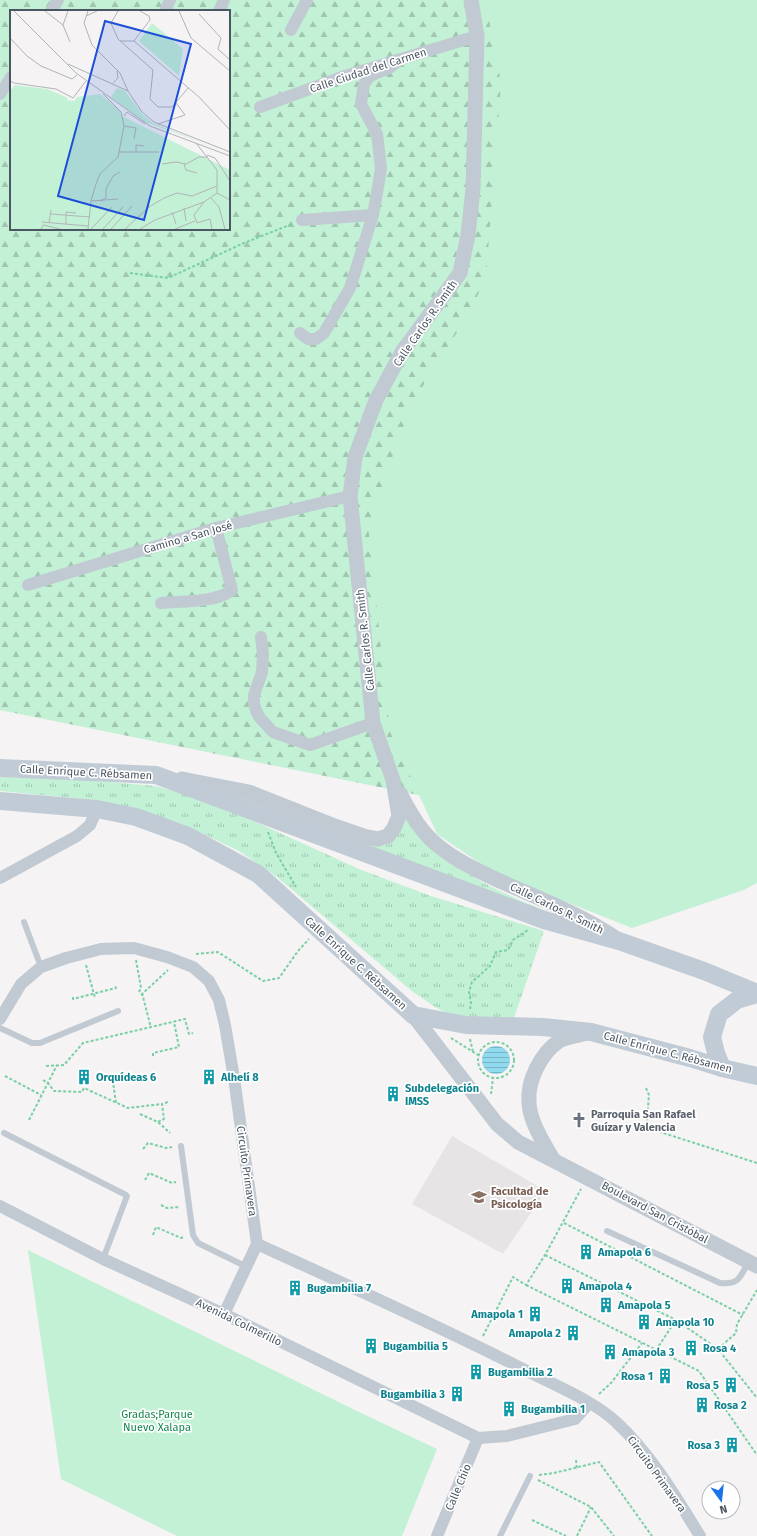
<svg xmlns="http://www.w3.org/2000/svg" width="757" height="1536" font-family="'Fira Sans',sans-serif">
<defs>
<pattern id="grass-tufts" width="24" height="20" patternUnits="userSpaceOnUse"><rect width="24" height="20" fill="#c3f1d5"/><path d="M3 7l-1-3M5 7V3M7 7l1-3M15 17l-1-3M17 17v-4M19 17l1-3" fill="none" stroke="#a0c6b0"/></pattern>
<pattern id="forest-firs" width="22" height="20" patternUnits="userSpaceOnUse"><rect width="22" height="20" fill="#c3f1d5"/><path d="M5 1l3.5 6h-7zM16 11l3.5 6h-7z" fill="#a0c6b0"/></pattern>
<pattern id="water-rules" width="6" height="5" patternUnits="userSpaceOnUse"><rect width="6" height="5" fill="#90daee"/><path d="M0 2.5h6" fill="none" stroke="#78b4c4"/></pattern>
</defs>
<rect width="100%" height="100%" fill="#f5f3f3"/>
<path fill="#e6e4e5" d="M452,1136L546,1191L503,1254L412,1204Z"/>
<g fill="url(#grass-tufts)">
<path d="M0,777L86,780L155,786L205,799L359,869L431,896L544,931L514,1018C495,1018 473,1020 454,1015C439,1012 426,1000 413,992L277,877L239,851L191,828L95,800L0,791Z"/>
<path d="M241,796L353,840L375,846L386,845L394,838L406,819C418,831 431,848 445,858C489,891 543,910 594,930L238,800Z"/>
</g>
<path fill="url(#forest-firs)" fill-rule="evenodd" d="M0,0H757L448,801L0,710ZM11,11H229V229H11Z"/>
<g fill="#c3f1d5">
<path d="M485,0H757V883L744,890L632,928L496,874L437,834L390,732L368,525L410,408L434,367L468,316L486,277L501,83Z"/>
<path d="M28,1250L361,1413L437,1449L402,1536H177L61,1479Z"/>
</g>
<circle fill="url(#water-rules)" cx="496" cy="1060" r="14"/>
<g fill="none" stroke-linecap="round" stroke-linejoin="round">
<g stroke="#7ad0a6" stroke-width="2" stroke-dasharray="3 2" stroke-linecap="butt">
<path d="M130,273L168,278L244,243L292,224"/>
<path d="M268,832L276,853L296,887"/>
<path d="M196,954L218,952L263,981L279,978L298,951L309,939"/>
<path d="M136,960L141,988L139,992"/>
<path d="M86,965L95,998"/>
<path d="M142,993L151,1028"/>
<path d="M141,995L168,970"/>
<path d="M73,997V999L116,988L115,986"/>
<path d="M470,1009L471,1003L469,992L472,982L490,966L496,952L508,950L513,940L528,930"/>
<path d="M451,1038L478,1055"/>
<path d="M470,1039L473,1052"/>
<circle cx="496" cy="1060" r="18"/>
<path d="M153,1056V1053L179,1047L174,1022"/>
<path d="M46,1066L64,1065L83,1043L185,1019L189,1034L193,1033"/>
<path d="M112,1075L116,1103"/>
<path d="M5,1076L41,1095"/>
<path d="M43,1080L48,1083L54,1091L82,1092L84,1088L128,1108L162,1104"/>
<path d="M646,1088L649,1095L647,1120L649,1125L657,1131L757,1163"/>
<path d="M491,1094L493,1078"/>
<path d="M140,1114L158,1122L170,1133"/>
<path d="M29,1120L57,1065"/>
<path d="M158,1122L164,1119L162,1104L168,1102"/>
<path d="M143,1149L148,1143L166,1148L172,1147"/>
<path d="M145,1180L149,1173L172,1183L176,1182"/>
<path d="M161,1205L167,1208L180,1207"/>
<path d="M564,1223L743,1315"/>
<path d="M153,1235L156,1227L181,1238L184,1237"/>
<path d="M545,1255L676,1320L718,1349L757,1398"/>
<path d="M526,1285L699,1371L757,1455"/>
<path d="M483,1336L513,1277L526,1285L545,1255L581,1189"/>
<path d="M718,1349L736,1333L737,1324L757,1290"/>
<path d="M656,1350L676,1320"/>
<path d="M599,1394L611,1383L642,1343"/>
<path d="M576,1460L577,1470"/>
<path d="M539,1475L554,1473L599,1462L652,1536"/>
<path d="M538,1480L591,1507L614,1536"/>
<path d="M532,1520L566,1536"/>
<path d="M577,1536L591,1507"/>
</g>
<g stroke="#c1cad2" stroke-width="6">
<path d="M24,922L41,967"/>
<path d="M0,1028L32,1043H40L118,1011"/>
<path d="M4,1133L126,1195L127,1196L103,1259"/>
<path d="M181,1146L193,1235L198,1243L245,1266"/>
<path d="M607,1231L720,1283C740,1285 739,1277 749,1262"/>
<path d="M500,1536L530,1476"/>
</g>
<g stroke="#c1cad2" stroke-width="12">
<path d="M51,11L58,0"/>
<path d="M165,11L170,0"/>
<path d="M219,11L224,0"/>
<path d="M291,30L307,0"/>
<path d="M0,94L11,77"/>
<path d="M260,107L345,76L477,36"/>
<path d="M302,220L373,215"/>
<path d="M300,333L308,339H316L324,333L350,288L373,215L377,193L381,168L377,134L361,104L364,84L370,76L389,68L401,59"/>
<path d="M28,585L216,528L350,496"/>
<path d="M161,603C181,601 216,603 232,590L216,528"/>
<path d="M261,637L263,654L262,672L254,695V703L256,711L260,718L273,732L310,745L373,723"/>
<path d="M0,878L77,836L90,825L97,809"/>
<path d="M0,1019L21,984L41,967L66,958L101,949L134,948L167,957L193,967L209,981L219,1000L225,1025L234,1078L257,1244"/>
<path d="M0,1206L103,1259L224,1314L478,1438"/>
<path d="M257,1244C347,1285 437,1325 525,1370C552,1384 594,1401 616,1422C650,1453 676,1497 700,1536"/>
<path d="M224,1314L257,1244"/>
<path d="M478,1438L507,1436L575,1419L589,1403"/>
<path d="M437,1536L478,1438"/>
</g>
<g stroke="#c1cad2" stroke-width="15">
<path d="M182,779L249,792L332,825L367,837L378,839L388,836L394,828L399,816L393,780L373,723L350,496L355,457L376,400L402,352L460,273L468,235L473,189L477,36L471,0"/>
<path d="M400,793C407,807 414,820 424,832C443,855 476,870 502,882C540,899 580,914 614,937"/>
<path d="M413,1015L497,1124L518,1142L757,1266"/>
<path d="M553,1159C544,1144 529,1120 529,1102C527,1081 541,1053 559,1041C566,1037 578,1036 586,1033"/>
</g>
<g stroke="#c1cbd6" stroke-width="18">
<path d="M0,768L156,775L544,920L619,941L704,971L757,993"/>
<path d="M0,801L97,809L136,817L188,836L258,874L413,1015L466,1025L543,1027L591,1032L690,1058L722,1068L757,1076"/>
<path d="M722,1068L716,1053L712,1037L719,1014L737,1000L757,994"/>
</g>
</g>
<defs>
<g id="building-bare" transform="scale(1.2)"><path d="M-4-6H4V6H1V3H-1V6H-4ZM-2.5-4.3h1.7v1.8h-1.7ZM.8-4.3h1.7v1.8H.8ZM-2.5-1h1.7V.8h-1.7ZM.8-1h1.7V.8H.8Z" fill="#0f9aa8" stroke="#fff" stroke-width="2.5" paint-order="stroke"/></g>
<g id="church-bare" transform="scale(1.2)"><path d="M-1.2-6h2.4v3.5h3.3v2.4h-3.3V6h-2.4V-.1h-3.3v-2.4h3.3Z" fill="#6b7280" stroke="#fff" stroke-width="2.5" paint-order="stroke"/></g>
<g id="university-bare" transform="scale(1.2)"><path d="M0-5L7-2L0 1L-7-2ZM-4 1L0 2.5L4 1V4Q0 6-4 4Z" fill="#8d6e63" stroke="#fff" stroke-width="2.5" paint-order="stroke"/></g>
</defs>
<g fill-rule="evenodd">
<use href="#building-bare" x="84" y="1077"/>
<use href="#building-bare" x="209" y="1077"/>
<use href="#building-bare" x="393" y="1094"/>
<use href="#church-bare" x="579" y="1120"/>
<use href="#university-bare" x="479" y="1197"/>
<use href="#building-bare" x="586" y="1252"/>
<use href="#building-bare" x="567" y="1286"/>
<use href="#building-bare" x="295" y="1288"/>
<use href="#building-bare" x="606" y="1305"/>
<use href="#building-bare" x="535" y="1314"/>
<use href="#building-bare" x="644" y="1322"/>
<use href="#building-bare" x="573" y="1333"/>
<use href="#building-bare" x="371" y="1346"/>
<use href="#building-bare" x="691" y="1348"/>
<use href="#building-bare" x="610" y="1352"/>
<use href="#building-bare" x="476" y="1372"/>
<use href="#building-bare" x="665" y="1376"/>
<use href="#building-bare" x="731" y="1385"/>
<use href="#building-bare" x="457" y="1394"/>
<use href="#building-bare" x="702" y="1405"/>
<use href="#building-bare" x="509" y="1409"/>
<use href="#building-bare" x="732" y="1445"/>
</g>
<g text-anchor="middle" stroke-width="3.5" stroke-linejoin="round" paint-order="stroke">
<g font-size="11" fill="#4a5661" stroke="#fff">
<text transform="translate(368 70) rotate(-18)" y="4">Calle Ciudad del Carmen</text>
<text transform="translate(425 323) rotate(-55)" y="4">Calle Carlos R. Smith</text>
<text transform="translate(188 537) rotate(-16)" y="4">Camino a San José</text>
<text transform="translate(365 640) rotate(-96)" y="4">Calle Carlos R. Smith</text>
<text transform="translate(86 772) rotate(3)" y="4">Calle Enrique C. Rébsamen</text>
<text transform="translate(557 908) rotate(26)" y="4">Calle Carlos R. Smith</text>
<text transform="translate(356 963) rotate(42)" y="4">Calle Enrique C. Rébsamen</text>
<text transform="translate(668 1052) rotate(15)" y="4">Calle Enrique C. Rébsamen</text>
<text transform="translate(247 1171) rotate(82)" y="4">Circuito Primavera</text>
<text transform="translate(655 1212) rotate(28)" y="4">Boulevard San Cristóbal</text>
<text transform="translate(239 1322) rotate(26)" y="4">Avenida Colmerillo</text>
<text transform="translate(657 1474) rotate(54)" y="4">Circuito Primavera</text>
<text transform="translate(458 1487) rotate(-67)" y="4">Calle Chio</text>
</g>
<g font-size="11" font-weight="bold" fill="#0d838f" stroke="#fff" text-anchor="start">
<text x="96" y="1081">Orquídeas 6</text>
<text x="221" y="1081">Alhelí 8</text>
<text x="405" y="1092">Subdelegación<tspan x="405" dy="13">IMSS</tspan></text>
<text x="598" y="1256">Amapola 6</text>
<text x="579" y="1290">Amapola 4</text>
<text x="307" y="1292">Bugambilia 7</text>
<text x="618" y="1309">Amapola 5</text>
<text x="523" y="1318" text-anchor="end">Amapola 1</text>
<text x="656" y="1326">Amapola 10</text>
<text x="561" y="1337" text-anchor="end">Amapola 2</text>
<text x="383" y="1350">Bugambilia 5</text>
<text x="703" y="1352">Rosa 4</text>
<text x="622" y="1356">Amapola 3</text>
<text x="488" y="1376">Bugambilia 2</text>
<text x="653" y="1380" text-anchor="end">Rosa 1</text>
<text x="719" y="1389" text-anchor="end">Rosa 5</text>
<text x="445" y="1398" text-anchor="end">Bugambilia 3</text>
<text x="714" y="1409">Rosa 2</text>
<text x="521" y="1413">Bugambilia 1</text>
<text x="720" y="1449" text-anchor="end">Rosa 3</text>
</g>
<g font-size="11" font-weight="bold" fill="#5b616d" stroke="#fff" text-anchor="start">
<text x="591" y="1118">Parroquia San Rafael<tspan x="591" dy="13">Guízar y Valencia</tspan></text>
</g>
<g font-size="11" font-weight="bold" fill="#785e54" stroke="#fff" text-anchor="start">
<text x="491" y="1195">Facultad de<tspan x="491" dy="13">Psicología</tspan></text>
</g>
<g font-size="11" fill="#17864f" stroke="#fff">
<text x="157" y="1418">Gradas;Parque<tspan x="157" dy="13">Nuevo Xalapa</tspan></text>
</g>
</g>
<g transform="translate(10 10)">
<rect width="220" height="220" fill="#f5f3f3"/>
<path d="M107,78L115,81L133,105L143,113L191,132L135,112L101,87Z" fill="#c3f1d5"/>
<path d="M11,85L91,94L108,104L220,160V219H0Z" fill="#c3f1d5"/>
<path d="M142,13L173,39L169,66L129,31ZM5,75L37,79L58,88L52,97L58,101L67,87L90,84L110,101L112,114L108,138L87,163L80,185L79,200L36,196L20,219H0V81Z" fill="#c3f1d5"/>
<path fill="none" stroke="#b1b4b9" stroke-width="1" d="M4,1L66,63L140,116L220,146M35,1L53,15M58,1L53,15L60,32M78,1L74,13L82,35L110,63L118,81M108,1L101,13L108,29L143,60M169,1L181,28L220,61M189,4L211,28L208,39L220,50M76,6L87,1M0,28L17,46L31,56L62,69L67,65M110,31H124M124,31L189,87L220,120M124,31L140,10L139,6L130,1M58,54L118,81L132,102L144,112L220,142M143,60L140,89L148,97H162L178,78M0,71L4,73L46,79L63,88L76,71M103,73L108,68L107,61M114,106L117,102L135,114M148,114L175,105L166,93M114,116L126,118L124,129M186,133L207,160V183M109,142H149M126,143V135L134,136M197,145L205,148L220,171M152,154L166,152L176,154L189,147H198M174,154L176,160L187,163M207,183L220,190M200,187L209,197L215,219M81,191L108,189M90,191L96,188V179L103,166L110,162M174,198L176,211M162,202L166,214M41,204L80,207M32,212L78,216M39,213L41,200M56,214V202L66,203M31,219L33,215L50,219M78,219L81,191L86,174L90,164L108,147L114,116L111,102L93,84M81,219L102,197M93,219L113,197M101,219L122,196M115,219L139,197L154,188L167,183L182,186L207,176M130,219L145,210L194,192M165,219L185,211M202,219L200,209L187,213L184,205L194,192L207,183"/>
<path fill="#1d4ed8" fill-opacity="0.15" stroke="#1d4ed8" stroke-width="2" d="M95,11L181,34L134,210L48,186Z"/>
<rect width="220" height="220" fill="none" stroke="#4a5661" stroke-width="2"/>
</g>
<g transform="translate(721 1500) rotate(165)"><circle r="19" fill="#ffffff" stroke="#b7bbc0"/>
<path d="M0-3L7 15L0 10L-7 15Z" fill="#1a73e8"/>
<text y="-6" font-size="11" font-weight="bold" text-anchor="middle" fill="#4a5661">N</text>
</g>
</svg>
